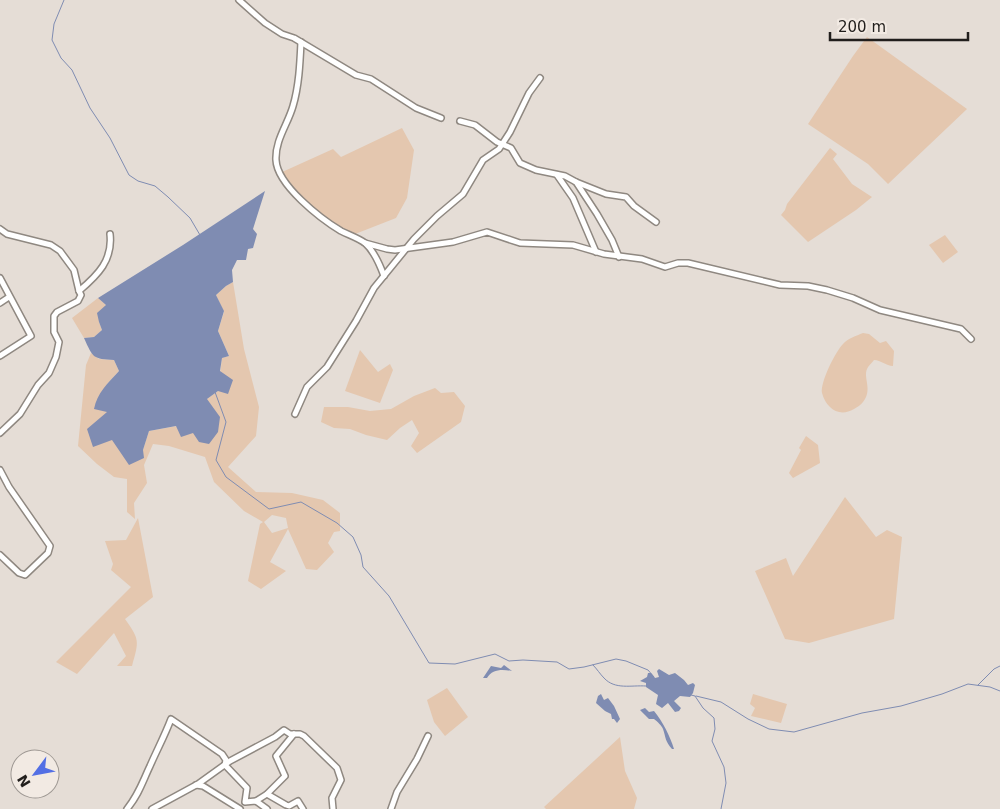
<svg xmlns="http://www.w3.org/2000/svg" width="1000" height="809" font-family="'DejaVu Sans',sans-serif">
<rect width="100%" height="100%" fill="#e5ddd6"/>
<g fill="#e4c7af" fill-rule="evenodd">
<path d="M867,37L967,109L888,184L868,164L808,124L853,56Z"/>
<path d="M402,128L414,150L407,198L396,218L350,236L312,211L280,173L333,149L341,157Z"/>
<path d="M830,148L837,154L833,159L852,184L872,197L856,210L808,242L781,215L785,210L787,204Z"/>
<path d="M945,235L958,252L943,263L929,245Z"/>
<path d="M233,282L244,349L259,407L256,436L228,467L256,492L292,493L323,500L340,513V531L334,532L328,543L334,552L317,570L306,569L288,529L270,562L286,571L261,589L248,581L260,524L263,522L244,511L214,482L205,457L169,446L153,444L144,465L147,483L134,503L135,519L127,512V479L114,477L97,464L78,446L86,365L91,353L99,359L114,360L119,371L107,384C107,404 105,431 118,447L143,450L149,431L177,426L179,432L207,399L218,391L222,358L229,356L218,331L224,312L216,295L226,286ZM272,515L286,518L288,528L272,533L264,522Z"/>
<path d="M98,298L106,305L99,322L102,330L94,337L84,338L72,318Z"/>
<path d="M863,333L869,334L880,343L886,341L894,351L893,366C886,366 881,360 874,360C872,363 868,366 867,369C863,378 873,390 863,402C861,405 857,407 854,409C839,418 826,408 822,393C820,383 835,352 843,344C848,338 856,336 863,333Z"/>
<path d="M360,350L378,372L390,364L393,370L380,403L345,391Z"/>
<path d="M435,388L441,393L454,392L465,406L461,422L417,453L411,446L419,433L412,420L400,428L387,440L366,435L350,429L334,428L321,422L324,407H348L370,411L391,409L414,396Z"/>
<path d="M806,436L818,445L820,463L793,478L789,473L801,450L799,448Z"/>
<path d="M845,497L876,537L887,530L902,537L894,619L809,643L785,639L755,571L786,558L793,576Z"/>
<path d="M138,518L153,597L125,619C140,640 139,641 132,666H117L126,656L114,633L77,674L56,662L131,587L111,570L113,564L105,541L126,540Z"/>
<path d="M447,688L468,717L445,736L434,722L427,700Z"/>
<path d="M753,694L787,704L781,723L751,716L755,708L750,704Z"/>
<path d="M620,737L625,771L637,798L634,809H546L544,807Z"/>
</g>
<g fill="#7f8cb2">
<path d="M265,191L253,229L257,234L253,248L248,249L246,260H237L232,270L233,282L226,286L216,295L224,311L218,331L229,356L222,358L220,371L233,380L228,394L218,391L207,399L220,417L218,432L209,444L199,442L193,433L181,437L176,426L149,431L143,450L144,458L129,465L112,440L93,447L87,429L107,412L94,409C97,393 108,383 119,371L114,360C93,359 93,358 84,338L94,337L102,330L99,322L97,313L106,305L98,298L183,245Z"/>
<path d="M504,665L512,671C502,669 492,669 487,678H483L491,666L501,668Z"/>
<path d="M659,669L669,675L675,673L684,680L688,685L693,683L695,685L693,693L690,697L680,696L674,701L681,708L679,711L675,712L668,703L662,708L656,704L658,695L646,687V683L640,681L647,677L648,673H651L655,678L659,677L657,671Z"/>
<path d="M601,694L604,700L608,698L614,706L620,719L617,723L614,719H612L611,714L605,711L596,703L598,696Z"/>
<path d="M645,708L649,712L654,711C663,722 670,736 674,749H672C665,741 666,738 663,729C662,726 657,721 654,719H649L640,710Z"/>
</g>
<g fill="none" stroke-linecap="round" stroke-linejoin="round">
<g stroke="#7f8cb2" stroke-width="1">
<path d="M64,0L54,24L52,40L61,58L72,70L90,108L110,138L129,175L138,181L155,186L168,197L190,218L200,235"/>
<path d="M215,392L226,422L216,460L226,477L269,509L301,502L337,523L353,537L361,555L363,567L389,596L429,663L455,664L495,654L509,661L523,660L557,662L569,669L584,667L616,659L626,661L648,670L654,677"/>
<path d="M593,665C597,669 600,674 604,678C615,690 631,685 646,686"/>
<path d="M978,685L994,669L1000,666"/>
<path d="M691,695L695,696L703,708L714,718L715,729L712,741L724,767L726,783L721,809"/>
<path d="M696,696L721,702L748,719L769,729L794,732L862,713L901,706L942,694L968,684L990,687L1000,691"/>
</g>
<g stroke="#8f8881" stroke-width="8">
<g id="minor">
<path d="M239,0L265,23L282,34L294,38L356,75L371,79L416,108L441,118"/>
<path d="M301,42C300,63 299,86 293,106C288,124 275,140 276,160C277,185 321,219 341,231C349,235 358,238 365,243C374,251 380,265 384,276"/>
<path d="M460,121L475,125L497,142L511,148L520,163L536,170L565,176L576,182L597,214L612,240L619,257"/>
<path d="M557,175L573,198L596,252"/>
<path d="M576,182L606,194L626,197L634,206L656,222"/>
<path d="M0,229L7,234L51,245L60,251L74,270L79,291"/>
<path d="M365,243L387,249L395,250L453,242L487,232L520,243L573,245L604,254L642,259L665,267L678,263H688L780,285L808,286L827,290L853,298L880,310L961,329L971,339"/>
<path d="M0,278L31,336L0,356"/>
<path d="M0,303L9,297"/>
<path d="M295,414L307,387L327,367L356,321L374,288L414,239L437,216L463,194L483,160L499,149L510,132L529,93L540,78"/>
<path d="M0,433L20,414L38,385L49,373L56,357L59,342L54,332V316L57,312L78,301L81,295L79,291C98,275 113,260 110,234"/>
<path d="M0,470L9,487L50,546L48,553L25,575L19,573L0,555"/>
<path d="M196,785L203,786L240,809"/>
<path d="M267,794L285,776L276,756L294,734"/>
<path d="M256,801L267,794L286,805L289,806L298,801L303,809"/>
<path d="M127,809C139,794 142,783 150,766C157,750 165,735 171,719L222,754L226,760L225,765L247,788L245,802L256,801L267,809"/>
<path d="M152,809L198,784L230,761L275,737L284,730L290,734H300L304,736L337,768L341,780L332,798L333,809"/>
<path d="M391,809L397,792L417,759L428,736"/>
</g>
</g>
<use href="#minor" stroke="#fff" stroke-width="5"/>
</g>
<g transform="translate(35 774) rotate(238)"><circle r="24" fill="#f2eae3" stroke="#9e9893"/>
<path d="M0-4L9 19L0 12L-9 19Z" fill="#536fe4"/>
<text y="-8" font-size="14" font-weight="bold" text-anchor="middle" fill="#211e1c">N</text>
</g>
<path d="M830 32v8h138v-8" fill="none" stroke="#211e1c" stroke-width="2.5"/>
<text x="838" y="32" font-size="15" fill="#211e1c" stroke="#f2eae3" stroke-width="4" paint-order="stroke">200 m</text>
</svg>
